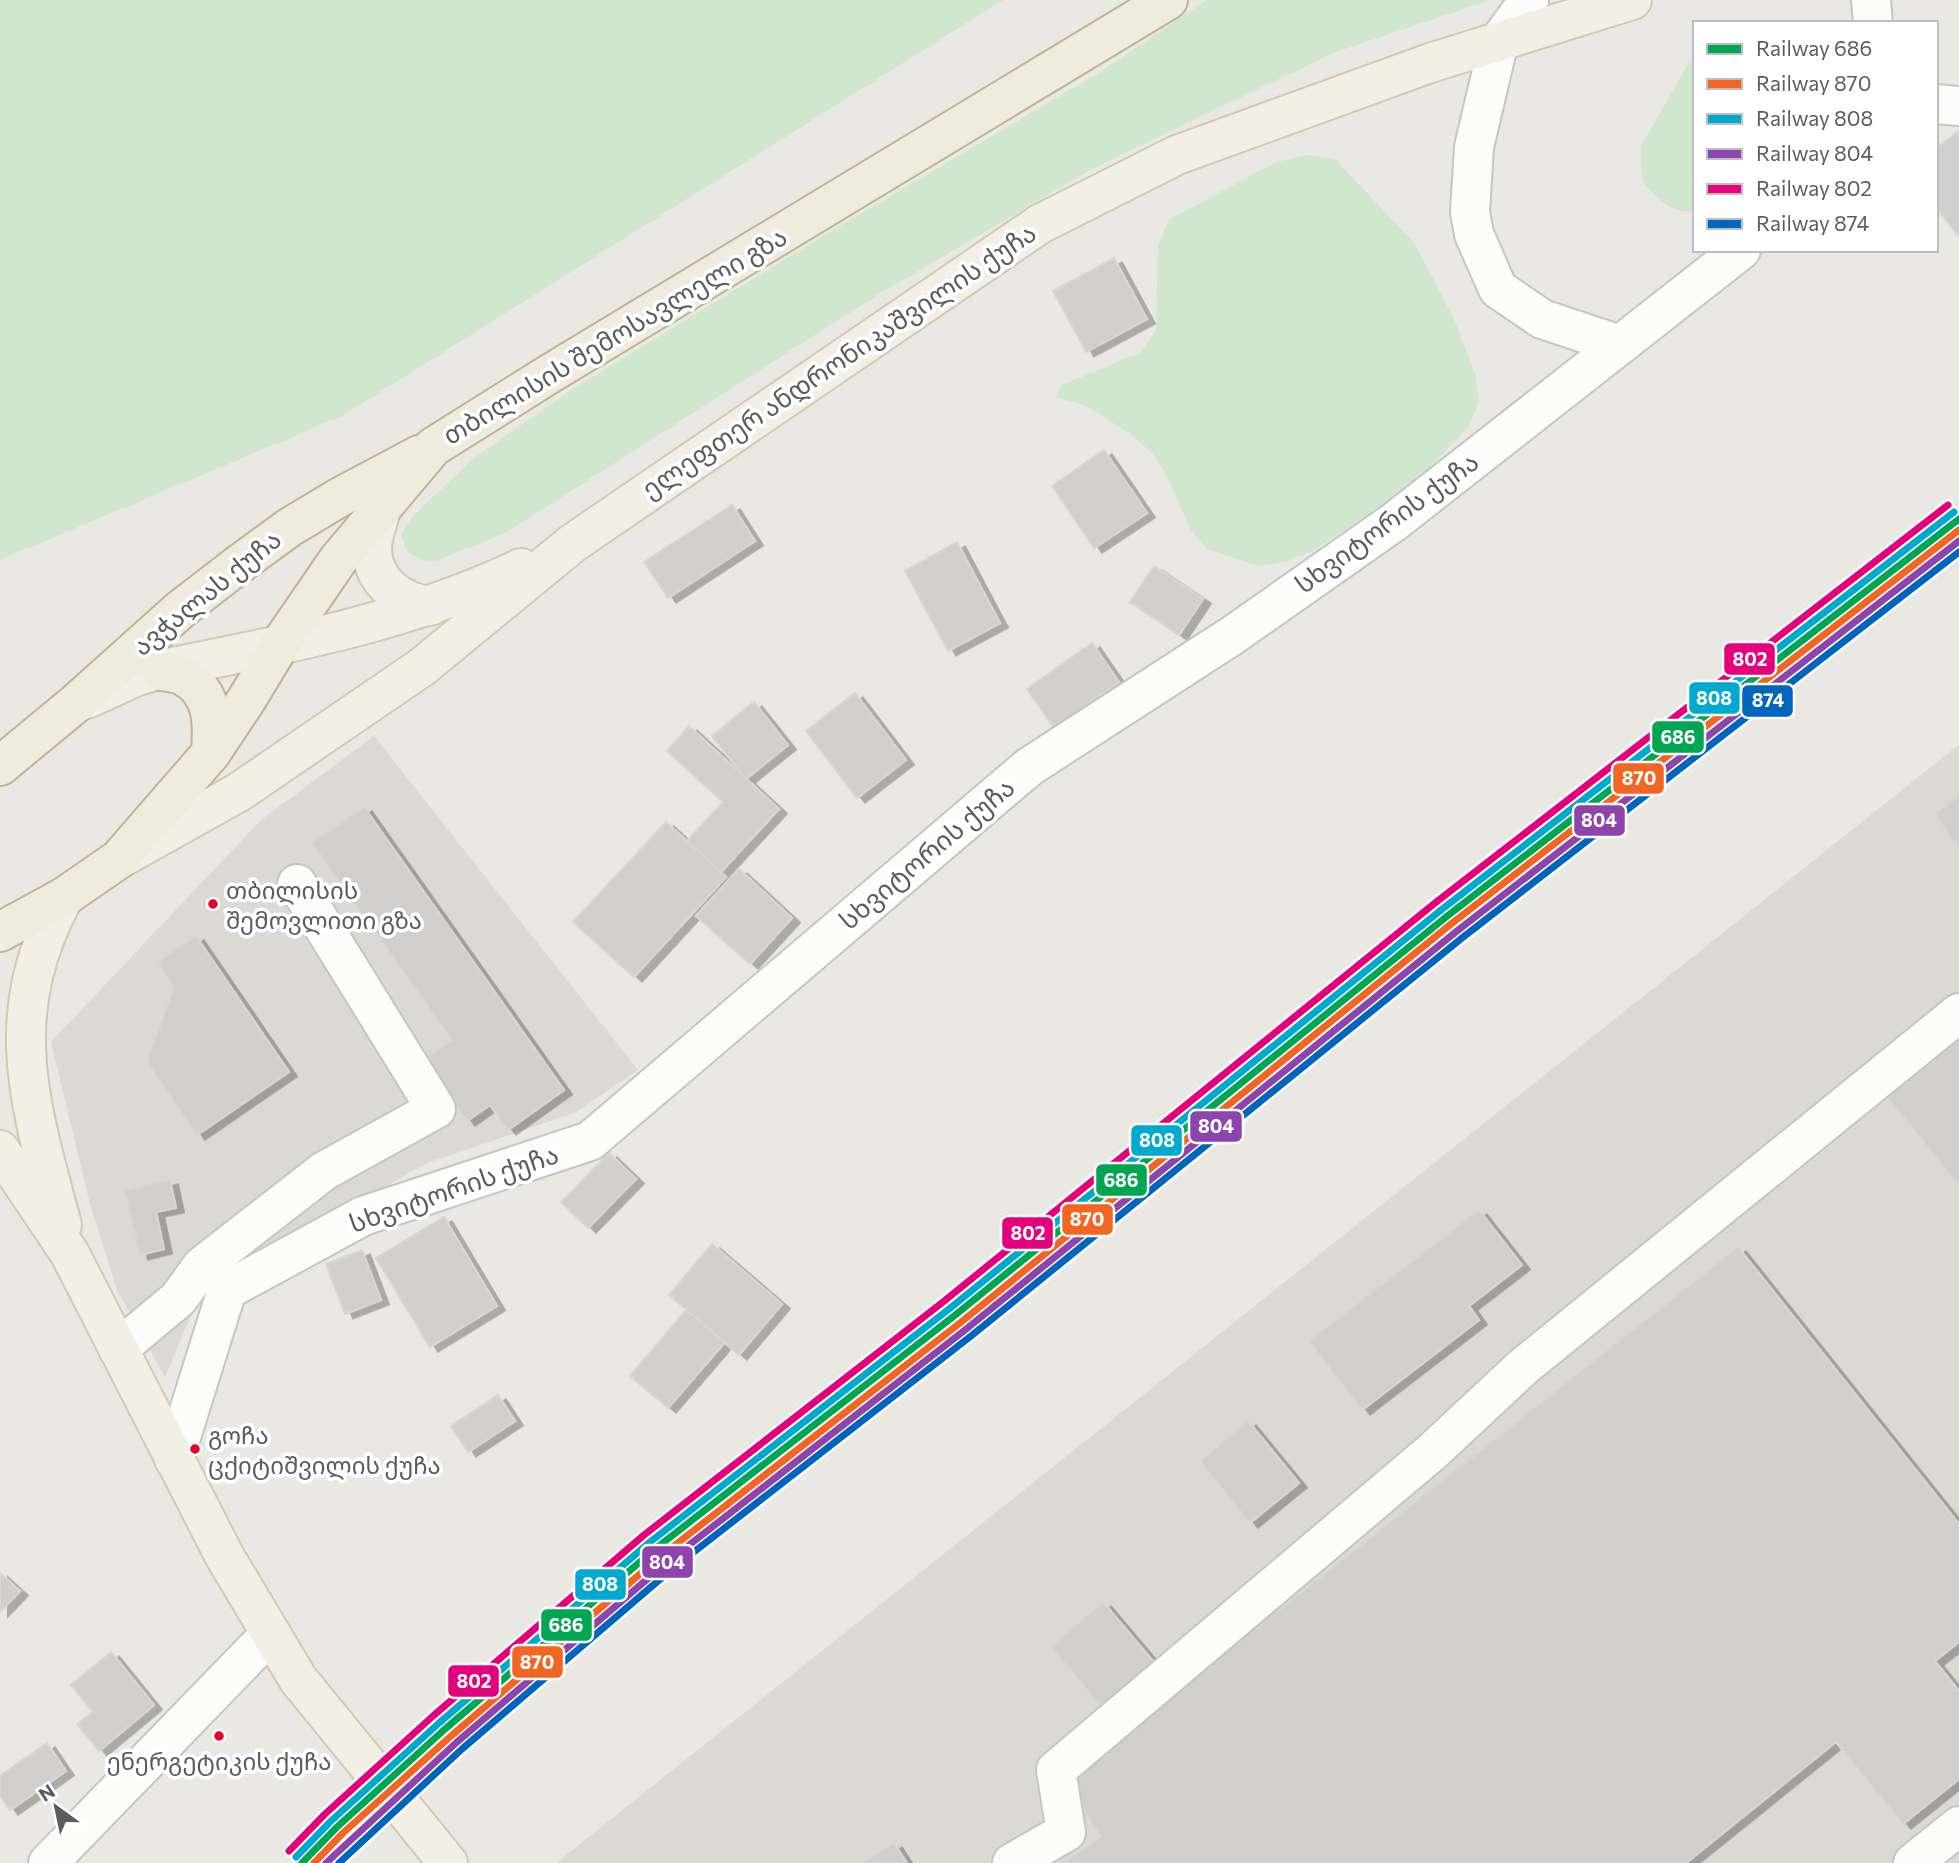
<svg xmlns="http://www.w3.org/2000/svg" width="1959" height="1863" font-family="Commissioner,'Noto Sans Georgian',sans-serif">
<defs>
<filter id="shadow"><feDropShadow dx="8" dy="4.5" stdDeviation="0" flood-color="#0004"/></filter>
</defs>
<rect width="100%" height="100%" fill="#e9e8e3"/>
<g fill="#dad9d4">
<path d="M374,736L638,1070L574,1113L427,1163L202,1290L165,1377L117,1290L90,1204L51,1042L261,820Z"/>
<path d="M1959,745V1863H556L1951,751Z"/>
</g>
<g fill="#d0e6ce">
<path d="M0,0H1003L342,416L0,560Z"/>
<path d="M1207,0H1490L1333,53L1092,169L879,294L507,532L436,561L420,560L407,552L401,535L412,517L474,458L574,388L838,227L1097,74Z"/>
<path d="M1695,52V211C1672,215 1655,196 1642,181L1641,146Z"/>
<path d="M1307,155L1335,159L1415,244L1454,319L1475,373L1479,402L1468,428L1409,488L1314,550L1289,561L1259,566L1207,549L1190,529L1168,478L1153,454L1132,435L1085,405L1055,397L1062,385L1140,353L1156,330L1158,245L1169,219L1277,162Z"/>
</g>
<g fill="#d0cfcd" stroke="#d8d6d2" stroke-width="2" filter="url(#shadow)">
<path d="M1959,131V237L1936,207V148Z"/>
<path d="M1114,258L1147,319L1086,352L1053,291Z"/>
<path d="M1104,450L1147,513L1094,548L1052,486Z"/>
<path d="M732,505L755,541L668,598L644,562Z"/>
<path d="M957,542L1000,623L948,651L905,571Z"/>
<path d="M1154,566L1203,599L1179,635L1130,602Z"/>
<path d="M1092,643L1119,682L1054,728L1027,689Z"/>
<path d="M855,693L906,760L857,798L806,731Z"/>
<path d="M754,702L788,745L746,779L712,736Z"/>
<path d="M689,726L779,809L721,872L687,841L723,802L667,751Z"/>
<path d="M1959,796V849L1935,814Z"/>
<path d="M364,807L564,1090L508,1130L490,1105L467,1121L423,1060L452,1040L312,843Z"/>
<path d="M666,822L726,877L634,977L573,922Z"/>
<path d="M739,869L792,918L750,964L696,916Z"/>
<path d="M196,936L289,1072L197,1135L147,1062L174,987L157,962Z"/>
<path d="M1959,1028V1185L1882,1091Z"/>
<path d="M609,1153L636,1179L588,1228L561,1202Z"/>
<path d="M170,1180L176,1208L156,1212L164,1249L140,1255L125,1191Z"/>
<path d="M1479,1210L1522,1265L1469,1306L1479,1320L1362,1410L1309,1341Z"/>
<path d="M444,1217L497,1306L430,1347L376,1258Z"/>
<path d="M712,1244L782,1304L739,1355L669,1295Z"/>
<path d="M1738,1247L1959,1524V1642L1935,1661L1959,1691V1779L1903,1824L1836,1742L1686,1863H1063L1101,1837L1064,1780Z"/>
<path d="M362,1250L381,1300L345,1314L326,1264Z"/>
<path d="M686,1310L725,1342L668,1408L630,1376Z"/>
<path d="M498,1395L515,1421L468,1452L451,1426Z"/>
<path d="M1248,1421L1299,1483L1250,1523L1200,1461Z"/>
<path d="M0,1573L20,1591L0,1612Z"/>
<path d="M1103,1602L1158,1667L1106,1712L1051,1647Z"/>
<path d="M111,1652L154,1705L99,1751L77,1724L93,1712L71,1685Z"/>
<path d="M47,1743L66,1771L10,1810L0,1796V1776Z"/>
<path d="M894,1843L907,1863H862Z"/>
</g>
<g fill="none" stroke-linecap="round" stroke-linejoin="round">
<g stroke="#c5c5c4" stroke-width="42">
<g id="minor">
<path d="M1529,0L1499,41L1474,147L1470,212L1474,234L1498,289L1542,319L1620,345"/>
<path d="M1871,0L1873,23"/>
<path d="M1936,104L1959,106"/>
<path d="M118,1349L178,1299L202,1266L324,1171L436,1109L297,884"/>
<path d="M174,1459L227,1290L363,1216L590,1141L1029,767L1233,635L1394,522L1741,250"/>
<path d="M48,1863L270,1634"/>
<path d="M1012,1863L1066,1832L1056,1770L1433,1451L1523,1367L1959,1013"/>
<path d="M1913,1863L1959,1826"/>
</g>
</g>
<g stroke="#d1c9b0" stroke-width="42">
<g id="major">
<path d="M381,510C378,522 372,536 372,548C372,582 400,602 430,606"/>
<path d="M87,699L135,677L157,670C281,645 406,623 521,568"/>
<path d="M121,858L239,792L422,667L573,543L1040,224L1177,155L1430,63L1632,0"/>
<path d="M0,1150L70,1254L225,1557L298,1679L448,1863"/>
<path d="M62,1225C29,1102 0,1015 64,897"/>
</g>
</g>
<g stroke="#c0b390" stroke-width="42">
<g id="highway">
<path d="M157,670C166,672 177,672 185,677C214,693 213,724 211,753"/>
<path d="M0,766L75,704L181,609L238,565L290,527L340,497L419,455"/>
<path d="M0,932L64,897L119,859L211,753L245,702L279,646L338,560L433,447L551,373L1168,0"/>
</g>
</g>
<use href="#minor" stroke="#fcfcfb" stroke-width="38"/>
<use href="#major" stroke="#f2f0e6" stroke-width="38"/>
<use href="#highway" stroke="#eeebdf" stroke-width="38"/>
<g stroke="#fff" stroke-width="12">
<path id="rail-1" d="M302,1863L337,1827L445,1729L655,1549L954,1316L1446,917L1959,519"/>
</g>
<g stroke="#fff" stroke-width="12">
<path id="rail-2" d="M314,1863L343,1833L451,1736L661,1556L960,1323L1451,924L1959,530"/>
</g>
<g stroke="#fff" stroke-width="12">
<path id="rail-3" d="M296,1857L331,1821L439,1723L650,1542L949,1309L1441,910L1954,512"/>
</g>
<g stroke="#fff" stroke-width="12">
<path id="rail-4" d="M326,1863L457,1742L666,1563L965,1330L1457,931L1959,541"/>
</g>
<g stroke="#fff" stroke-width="12">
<path id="rail-5" d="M289,1851L325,1814L433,1716L644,1535L943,1302L1435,903L1948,505"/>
</g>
<g stroke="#fff" stroke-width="12">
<path id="rail-6" d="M339,1863L462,1749L672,1569L971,1336L1462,938L1959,552"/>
</g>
<use href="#rail-1" stroke="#00a651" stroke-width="7"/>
<use href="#rail-2" stroke="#f26522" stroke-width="7"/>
<use href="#rail-3" stroke="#00a9ce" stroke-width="7"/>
<use href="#rail-4" stroke="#8e44ad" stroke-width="7"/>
<use href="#rail-5" stroke="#e5007d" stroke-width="7"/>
<use href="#rail-6" stroke="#0065bd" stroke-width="7"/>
</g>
<g fill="#e4002b" stroke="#fff" stroke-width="2.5">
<circle cx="213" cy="904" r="6"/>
<circle cx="195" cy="1449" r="6"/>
<circle cx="219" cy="1736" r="6"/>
</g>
<g text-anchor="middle" stroke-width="7" stroke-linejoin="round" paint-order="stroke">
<g font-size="24" fill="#595c61" stroke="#fff" text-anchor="start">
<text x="226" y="899">თბილისის<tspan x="226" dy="30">შემოვლითი გზა</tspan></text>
<text x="208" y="1444">გოჩა<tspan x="208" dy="30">ცქიტიშვილის ქუჩა</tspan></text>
<text x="219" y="1770" text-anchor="middle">ენერგეტიკის ქუჩა</text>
</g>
<g font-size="26" fill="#595c61" stroke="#fff">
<text transform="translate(615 336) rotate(-31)" y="9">თბილისის შემოსავლელი გზა</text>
<text transform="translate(839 361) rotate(-34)" y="9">ელეფთერ ანდრონიკაშვილის ქუჩა</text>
<text transform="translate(1387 523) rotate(-36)" y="9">სხვიტორის ქუჩა</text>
<text transform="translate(207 593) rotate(-39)" y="9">ავჭალას ქუჩა</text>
<text transform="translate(927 854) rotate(-40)" y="9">სხვიტორის ქუჩა</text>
<text transform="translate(454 1189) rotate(-19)" y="9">სხვიტორის ქუჩა</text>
</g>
</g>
<g stroke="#fff" stroke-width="2.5">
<rect x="1723" y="642" width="53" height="34" rx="7" fill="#e5007d"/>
<rect x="1688" y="681" width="53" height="34" rx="7" fill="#00a9ce"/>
<rect x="1741" y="684" width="53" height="34" rx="7" fill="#0065bd"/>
<rect x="1651" y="720" width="54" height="34" rx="7" fill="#00a651"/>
<rect x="1612" y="762" width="53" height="33" rx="7" fill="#f26522"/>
<rect x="1573" y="804" width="53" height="33" rx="7" fill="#8e44ad"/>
<rect x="1189" y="1110" width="54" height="33" rx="7" fill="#8e44ad"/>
<rect x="1130" y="1124" width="53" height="33" rx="7" fill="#00a9ce"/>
<rect x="1095" y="1163" width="53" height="34" rx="7" fill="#00a651"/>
<rect x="1061" y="1203" width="53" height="33" rx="7" fill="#f26522"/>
<rect x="1001" y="1216" width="53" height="34" rx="7" fill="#e5007d"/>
<rect x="641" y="1545" width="53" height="34" rx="7" fill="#8e44ad"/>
<rect x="574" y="1568" width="53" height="33" rx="7" fill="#00a9ce"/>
<rect x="540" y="1608" width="53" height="34" rx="7" fill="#00a651"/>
<rect x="511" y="1645" width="53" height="34" rx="7" fill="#f26522"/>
<rect x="447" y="1664" width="53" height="34" rx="7" fill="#e5007d"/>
</g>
<g font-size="19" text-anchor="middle" font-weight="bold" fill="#fff">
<text x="1750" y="666">802</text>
<text x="1714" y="705">808</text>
<text x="1768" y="707">874</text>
<text x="1678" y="744">686</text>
<text x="1639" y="785">870</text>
<text x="1599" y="827">804</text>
<text x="1216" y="1133">804</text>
<text x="1157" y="1147">808</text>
<text x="1121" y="1187">686</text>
<text x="1087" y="1226">870</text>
<text x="1028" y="1240">802</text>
<text x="667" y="1569">804</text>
<text x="600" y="1591">808</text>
<text x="566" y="1632">686</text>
<text x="537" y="1669">870</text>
<text x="474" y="1688">802</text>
</g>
<rect x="1693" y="21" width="245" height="231" fill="#ffffff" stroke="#bdbec0" stroke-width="2"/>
<rect x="1707" y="44" width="35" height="10" fill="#00a651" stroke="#bdbec0" stroke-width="2"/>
<text x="1756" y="56" font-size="21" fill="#595c61">Railway 686</text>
<rect x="1707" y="79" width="35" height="10" fill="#f26522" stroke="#bdbec0" stroke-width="2"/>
<text x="1756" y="91" font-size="21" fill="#595c61">Railway 870</text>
<rect x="1707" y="114" width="35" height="10" fill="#00a9ce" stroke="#bdbec0" stroke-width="2"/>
<text x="1756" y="126" font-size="21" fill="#595c61">Railway 808</text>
<rect x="1707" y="149" width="35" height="10" fill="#8e44ad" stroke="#bdbec0" stroke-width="2"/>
<text x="1756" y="161" font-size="21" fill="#595c61">Railway 804</text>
<rect x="1707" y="184" width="35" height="10" fill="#e5007d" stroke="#bdbec0" stroke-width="2"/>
<text x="1756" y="196" font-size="21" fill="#595c61">Railway 802</text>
<rect x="1707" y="219" width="35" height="10" fill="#0065bd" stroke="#bdbec0" stroke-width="2"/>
<text x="1756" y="231" font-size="21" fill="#595c61">Railway 874</text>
<g transform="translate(56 1807) rotate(327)" stroke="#ffffff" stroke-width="5" paint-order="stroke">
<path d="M0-5L12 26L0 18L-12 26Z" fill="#595c61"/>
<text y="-10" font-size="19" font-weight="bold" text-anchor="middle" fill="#595c61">N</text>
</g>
</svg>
